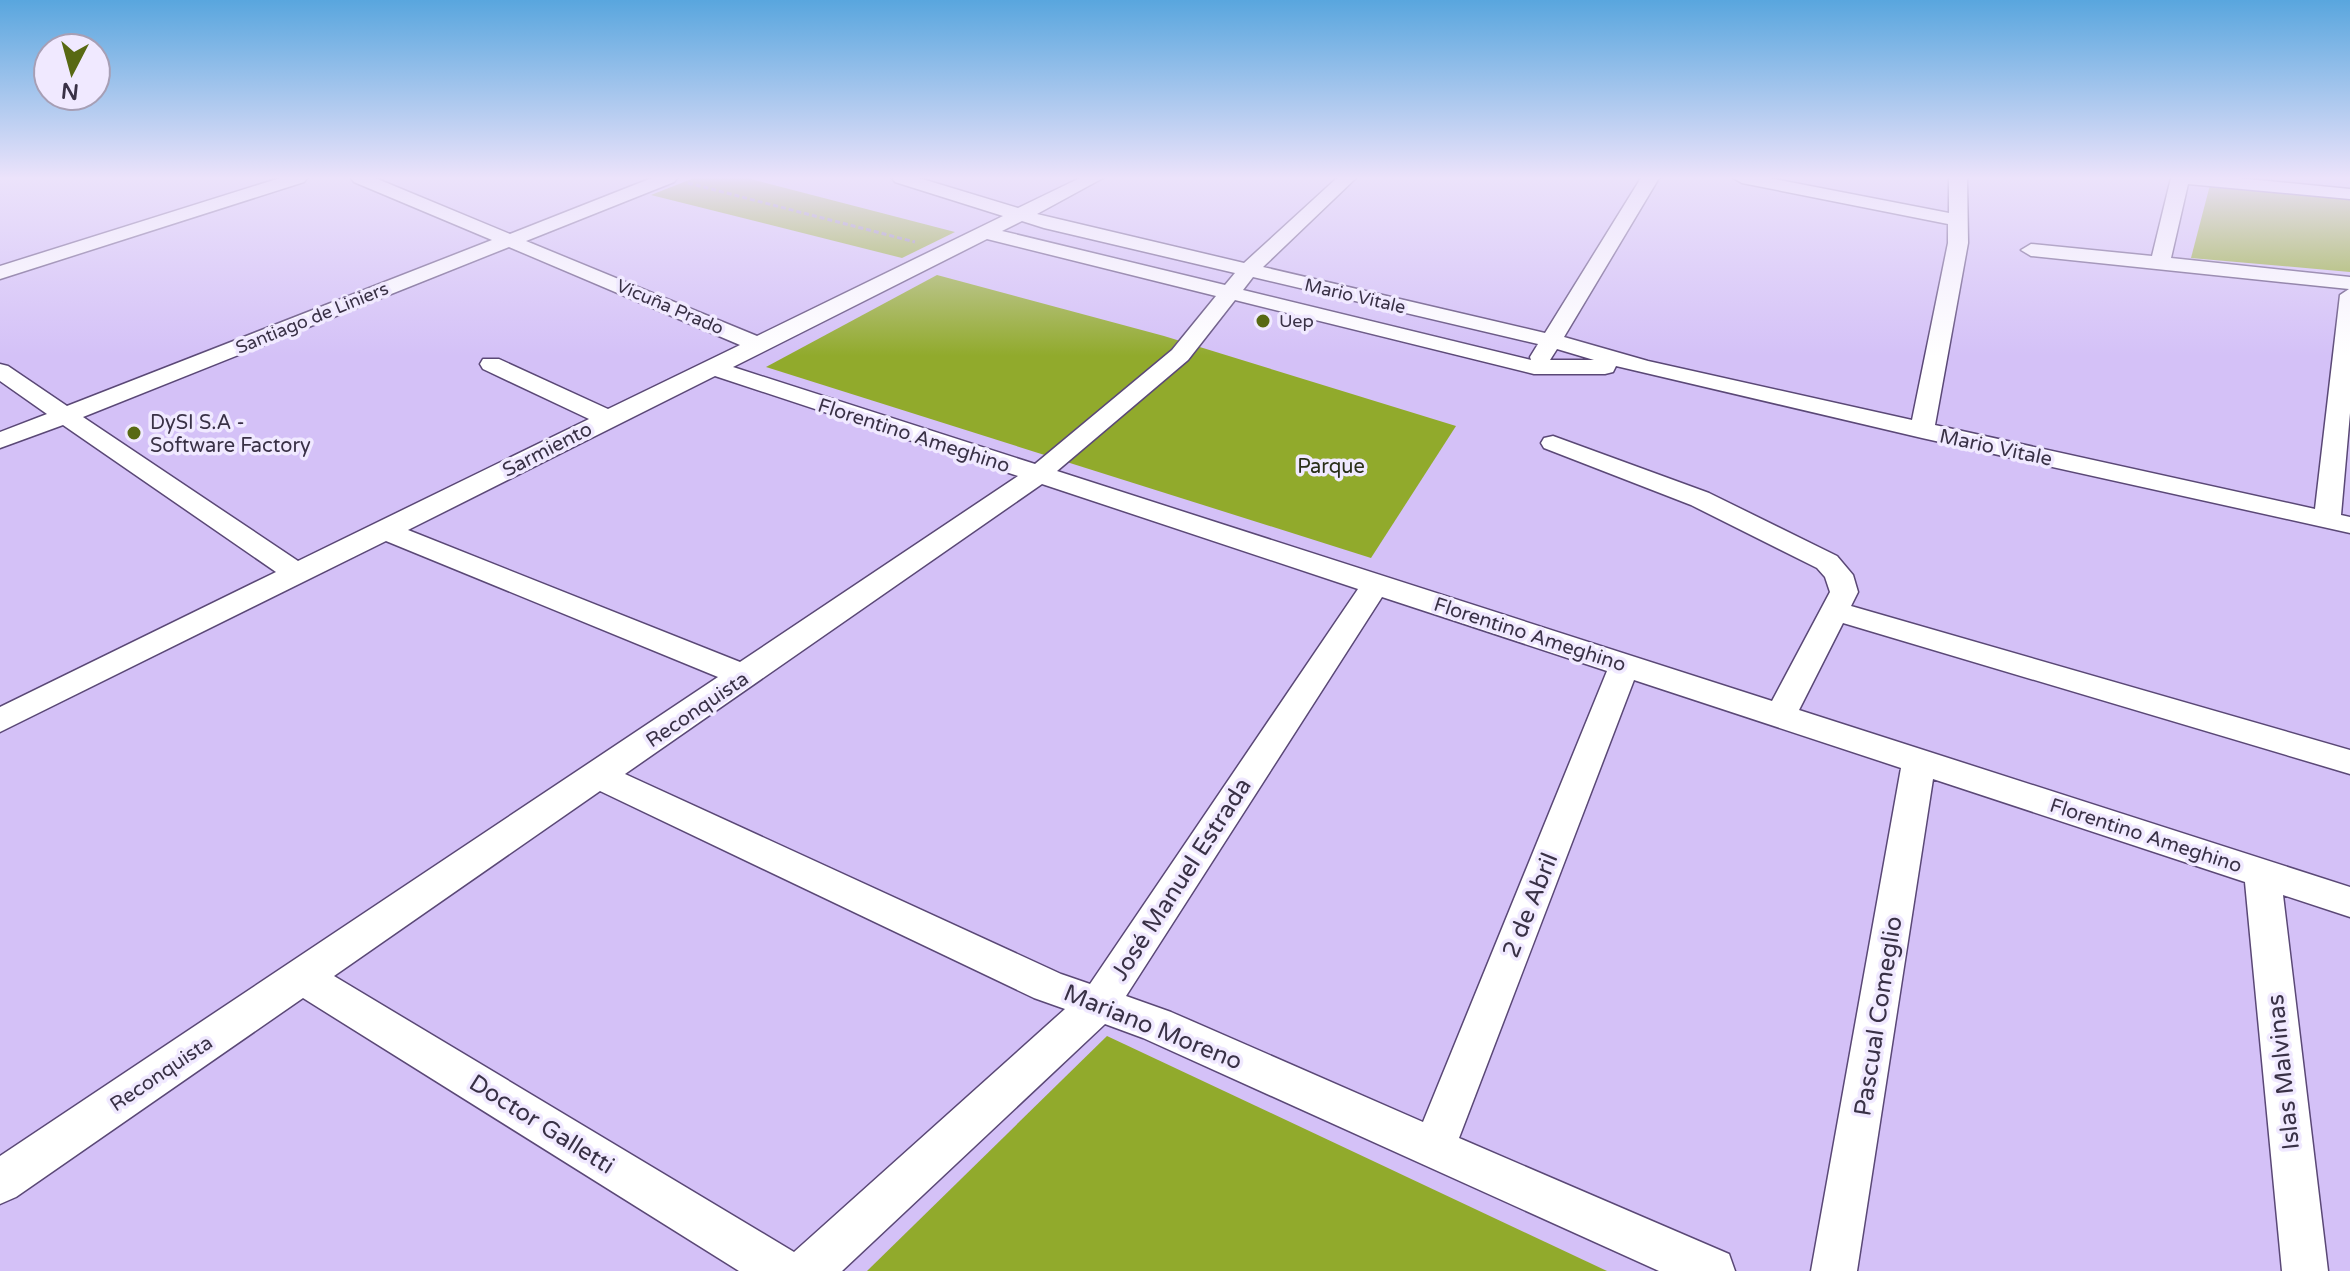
<svg xmlns="http://www.w3.org/2000/svg" width="2350" height="1271" font-family="'Varela Round',sans-serif">
<rect width="100%" height="100%" fill="#d4c1f7"/>
<g fill="#91aa2c">
<path d="M694,178H747L955,232L902,258L651,195Z"/>
<path d="M2210,185L2350,199V272L2191,258Z"/>
<path d="M937,275L1164,336L1456,426L1371,558L766,367Z"/>
<path d="M1107,1036L1607,1271H867Z"/>
</g>
<g fill="none" stroke-linecap="round" stroke-linejoin="round">
<g stroke="#5a4876" stroke-width="3">
<g id="minor">
<path d="M280,178H307L304,182L0,279V266Z"/>
<path d="M351,178H375L510,234L652,178H677L674,182L526,241L757,336L1003,216L895,182L892,178H919L1018,208L1080,178H1103L1037,214L1244,263L1337,178H1356L1263,267L1545,333L1641,178H1659L1564,337L1648,361L1912,420L1948,243V224L1742,183L1733,178H1769L1949,213V178H1967L1968,243L1935,425L2315,509L2340,295L2349,289L2031,256L2021,250L2031,244L2152,256L2171,178H2238L2350,189V199L2188,184L2171,258L2350,277V413L2341,515L2350,517V533L1922,438L1616,366L1613,372L1605,374H1534L1235,300L1188,360L1057,471L1772,701L1830,592L1825,577L1817,568L1691,505L1544,448L1541,443L1544,438L1553,436L1709,493L1837,556L1853,575L1858,592L1851,606L2350,750V774L1843,623L1799,710L2350,887V917L2283,895L2328,1271H2282L2245,882L1933,779L1857,1271H1811L1901,768L1634,680L1459,1138L1729,1254L1735,1271H1659L1143,1038L1105,1024L842,1271H739L303,998L16,1197L0,1204V1156L718,677L386,541L0,732V707L276,572L63,425L0,448V432L47,414L0,381V364L8,366L67,406L492,240L354,182ZM1022,221L1044,228L1235,273L1225,285L1002,231ZM987,239L1216,296L1172,350L1035,464L733,367ZM509,247L740,345L608,409L499,359H483L480,364L483,369L589,419L298,561L83,417ZM1253,277L1538,344L1530,357L1531,360L1243,290ZM1557,349L1594,360H1550ZM715,376L1018,476L740,662L408,530ZM1042,484L1358,589L1090,984L1061,974L625,774ZM1382,597L1607,671L1423,1122L1171,1012L1126,996ZM600,791L1034,998L1065,1009L794,1252L334,976Z"/>
</g>
</g>
<path stroke="#8d7fa6" stroke-width="3" stroke-dasharray="5 3" stroke-linecap="butt" d="M688,183L915,242"/>
<use href="#minor" fill="#fff" fill-rule="evenodd"/>
</g>
<linearGradient id="sky" x2="0" y2="1"><stop stop-color="#59a6de"/><stop offset="0.5" stop-color="#ece3fb"/><stop offset="1" stop-color="#ece3fb" stop-opacity="0"/></linearGradient>
<rect width="2350" height="356" fill="url(#sky)"/>
<g fill="#586913" stroke="#f0e9ff" stroke-width="3">
<circle cx="1263" cy="321" r="8"/>
<circle cx="134" cy="433" r="8"/>
</g>
<g text-anchor="middle" stroke-width="7" stroke-linejoin="round" paint-order="stroke">
<g font-size="18" fill="#393146" stroke="#f0e9ff">
<text transform="translate(1355 296) rotate(13)" y="6">Mario Vitale</text>
<text transform="translate(670 307) rotate(23)" y="6">Vicuña Prado</text>
<text transform="translate(312 318) rotate(-22)" y="6">Santiago de Liniers</text>
</g>
<g font-size="18" fill="#393146" stroke="#f0e9ff" text-anchor="start">
<text x="1279" y="327">Uep</text>
</g>
<g font-size="20" fill="#393146" stroke="#f0e9ff" text-anchor="start">
<text x="150" y="429">DySI S.A -<tspan x="150" dy="23">Software Factory</tspan></text>
</g>
<g font-size="20" fill="#393146" stroke="#f0e9ff">
<text transform="translate(914 435) rotate(18)" y="7">Florentino Ameghino</text>
<text transform="translate(1996 447) rotate(12)" y="7">Mario Vitale</text>
<text transform="translate(547 449) rotate(-27)" y="7">Sarmiento</text>
<text transform="translate(1530 634) rotate(18)" y="7">Florentino Ameghino</text>
<text transform="translate(697 709) rotate(-34)" y="7">Reconquista</text>
<text transform="translate(2146 835) rotate(18)" y="7">Florentino Ameghino</text>
<text transform="translate(161 1073) rotate(-34)" y="7">Reconquista</text>
</g>
<g font-size="20" fill="#292f18" stroke="#f0e9ff">
<text x="1331" y="473">Parque</text>
</g>
<g font-size="24" fill="#393146" stroke="#f0e9ff">
<text transform="translate(1181 879) rotate(-57)" y="8">José Manuel Estrada</text>
<text transform="translate(1530 905) rotate(-68)" y="8">2 de Abril</text>
<text transform="translate(1878 1016) rotate(-81)" y="8">Pascual Comeglio</text>
<text transform="translate(1153 1027) rotate(22)" y="8">Mariano Moreno</text>
<text transform="translate(2283 1072) rotate(-96)" y="8">Islas Malvinas</text>
<text transform="translate(542 1124) rotate(32)" y="8">Doctor Galletti</text>
</g>
</g>
<g transform="translate(72 72) rotate(186)"><circle r="38" fill="#f0e9ff" stroke="#a79fb5" stroke-width="2"/>
<path d="M0-6L14 30L0 20L-14 30Z" fill="#586913"/>
<text y="-12" font-size="22" font-weight="bold" text-anchor="middle" fill="#393146">N</text>
</g>
</svg>
